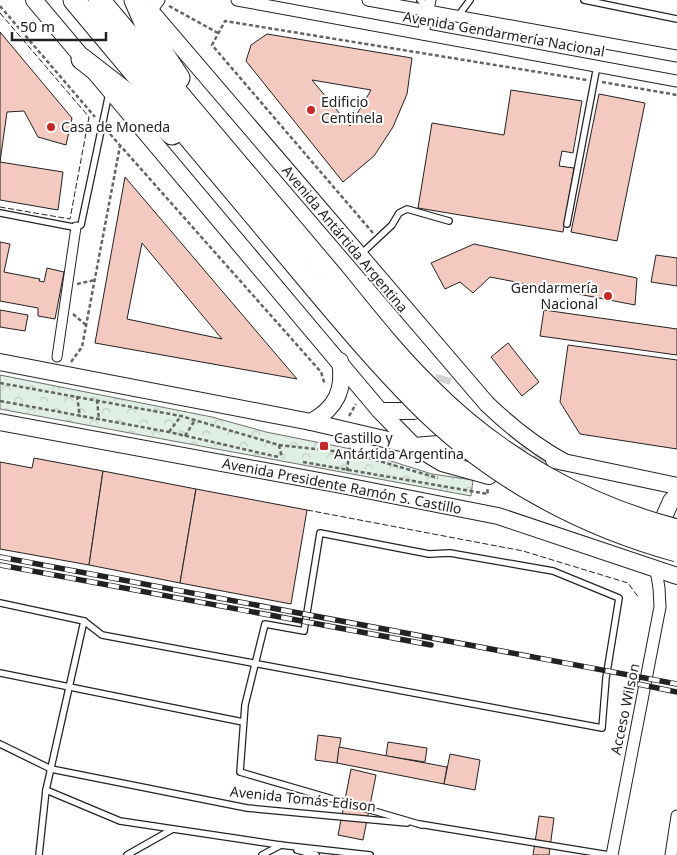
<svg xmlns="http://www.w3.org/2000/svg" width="677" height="855" font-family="'Noto Sans',sans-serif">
<defs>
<pattern id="park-crowns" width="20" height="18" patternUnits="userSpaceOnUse" patternTransform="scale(1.25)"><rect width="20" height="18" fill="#e0efe3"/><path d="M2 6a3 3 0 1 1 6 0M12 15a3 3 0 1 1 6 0" fill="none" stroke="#c0cdc2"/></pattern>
</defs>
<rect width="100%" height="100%" fill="#fff"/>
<path fill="url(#park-crowns)" stroke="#6f6f6f" d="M0,375L212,417L266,432L356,450L432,474L473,480L471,496L0,409Z"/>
<g fill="#f3c9c0" stroke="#222" fill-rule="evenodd">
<path d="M0,32L72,118L66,145L38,137L24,111L7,112L0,162L63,172L58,210L0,200Z"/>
<path d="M267,34L412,58L407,94L393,127L374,156L343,182L246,61L251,45ZM312,80L371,90L350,126Z"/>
<path d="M511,90L582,101L573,153L562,151L559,166L574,168L563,232L418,208L432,123L504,135Z"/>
<path d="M599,94L645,103L617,241L571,232Z"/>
<path d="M125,177L297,379L95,343ZM142,243L222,339L127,319Z"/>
<path d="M0,242L10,244L4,272L40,279L39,281L44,282L47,268L64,272L55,319L38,316V308L0,301Z"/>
<path d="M474,244L637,278L635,305L490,277L473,293L460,282L445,289L431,263Z"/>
<path d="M656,255L677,258V286L651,282Z"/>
<path d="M0,310L28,315L25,331L0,327Z"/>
<path d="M544,310L677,329V355L540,336Z"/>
<path d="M508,343L539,382L522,396L491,357Z"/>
<path d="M568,345L677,360V449L580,434L560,402Z"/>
<path d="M34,458L103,471L89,565L0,549V462L32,468Z"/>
<path d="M103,471L196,489L180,583L89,565Z"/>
<path d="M196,489L307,510L291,604L180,583Z"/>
<path d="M318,735L341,738L337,763L315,760Z"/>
<path d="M388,742L427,748L425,762L386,756Z"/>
<path d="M339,747L447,767L444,784L337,763Z"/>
<path d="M450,754L480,760L475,790L444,784Z"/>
<path d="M351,769L376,775L363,840L338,835Z"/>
<path d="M539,816L554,818L549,855H533Z"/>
</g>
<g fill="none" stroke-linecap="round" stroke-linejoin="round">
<g stroke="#d3d3d3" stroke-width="16" stroke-dasharray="16 8" stroke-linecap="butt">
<path d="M429,402L440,390L444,376"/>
<path d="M510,453L547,459"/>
</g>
<g stroke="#222" stroke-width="8">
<g id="service">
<path d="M420,0L427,8"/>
<path d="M584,0L677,19"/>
<path d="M458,16L470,0"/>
<path d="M0,213L73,227L81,225L109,93"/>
<path d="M567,224L597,66"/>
<path d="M360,255L392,225L399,213L407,209L449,221"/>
<path d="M0,603L84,621L102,635L602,728L606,678L619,598L553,571L450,553L429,554L320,533L304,631L265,624L245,705L240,772L422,825"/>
<path d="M0,673L243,722"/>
<path d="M0,744L51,769L247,808L407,823"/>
<path d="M46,790L120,821L280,845L370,855"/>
<path d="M419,824L609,855"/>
<path d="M297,850L316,855"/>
<path d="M39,855L46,790L84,621"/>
<path d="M127,855L171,830"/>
<path d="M262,855L281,845"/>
</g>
</g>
<g stroke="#222" stroke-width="11">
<path id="pedestrian" d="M57,357L76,227"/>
</g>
<g stroke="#222" stroke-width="13">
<g id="minor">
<path d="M237,0L677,81"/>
<path d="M368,0L677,56"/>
<path d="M151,11L159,0"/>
<path d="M423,34L430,0"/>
<path d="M612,855L660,607L659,588L656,570"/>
<path d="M671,855L677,816"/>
</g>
</g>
<g stroke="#222" stroke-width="18">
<g id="secondary">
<path d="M34,0L380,411L414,446L442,463L489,476"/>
<path d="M141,0L487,404C511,427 535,446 564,462"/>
<path d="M0,362L311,422L414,446L450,443"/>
<path d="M380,411H414"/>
<path d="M0,422L341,485L498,516L677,576"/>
<path d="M311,422C336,408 345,390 340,361"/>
<path d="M554,460L677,486"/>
<path d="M664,517L671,501L677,495"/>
</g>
</g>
<g stroke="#222" stroke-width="23">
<g id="motorway">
<path d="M74,0L317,290"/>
<path d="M99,0L332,276"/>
<path d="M135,0L150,34L179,78"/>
<path d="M82,59L131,97L172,134"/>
</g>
</g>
<g stroke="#646464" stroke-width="2.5" stroke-dasharray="4 2.5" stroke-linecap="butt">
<path d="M0,6L95,117"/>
<path d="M169,6L218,33"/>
<path d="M602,82L677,95"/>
<path d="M110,134L321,372L325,385"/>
<path d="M373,233L212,45L225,21L587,80"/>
<path d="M77,284L95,280"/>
<path d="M73,314L86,325"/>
<path d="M71,362L82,347L120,146"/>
<path d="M0,383L181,416L279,445L351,453L438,478"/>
<path d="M77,396L80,417"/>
<path d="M97,400L99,420"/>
<path d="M0,401L169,432L278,457"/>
<path d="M349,416L356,404"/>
<path d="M169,432L181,416"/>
<path d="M185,436L195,420"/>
<path d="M279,445L282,458"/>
<path d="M303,462L488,494L487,488"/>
<path d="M347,471L350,444"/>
</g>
<use href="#service" stroke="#fff" stroke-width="5.5"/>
<use href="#pedestrian" stroke="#fff" stroke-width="9"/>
<use href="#minor" stroke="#fff" stroke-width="11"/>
<use href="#secondary" stroke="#fff" stroke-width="16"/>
<use href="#motorway" stroke="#fff" stroke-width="21"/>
<g stroke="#222" stroke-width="5.5">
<g id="rail">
<path d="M0,557L677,684"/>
<path d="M0,565L431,645"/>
<path d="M638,684L677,692"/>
</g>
</g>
<use href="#rail" stroke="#fff" stroke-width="4" stroke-dasharray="11" stroke-linecap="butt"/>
<g stroke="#222" stroke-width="23" stroke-linecap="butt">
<g id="motorway-bridge">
<path d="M332,276C363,314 394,354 429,388C497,457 584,506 677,530"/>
<path d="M317,290C349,328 381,366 416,401C488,474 578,524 677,551"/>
</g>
</g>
<use href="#motorway-bridge" stroke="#fff" stroke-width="21"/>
<g stroke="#222" stroke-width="1" stroke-dasharray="6 2.5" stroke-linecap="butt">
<path d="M0,13L89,117L70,219L0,207"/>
<path d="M307,510L523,551L628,583L639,598"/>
</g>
</g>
<g fill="#c62828" stroke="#fff" stroke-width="2">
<circle cx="311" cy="110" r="5"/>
<circle cx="51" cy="127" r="5"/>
<circle cx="608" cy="296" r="5"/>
<rect x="319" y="441" width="10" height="10" rx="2.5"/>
</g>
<g text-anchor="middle" stroke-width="4" stroke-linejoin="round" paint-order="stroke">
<g font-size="14" fill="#222" stroke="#fff">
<text transform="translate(504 34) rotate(10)" y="5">Avenida Gendarmería Nacional</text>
<text transform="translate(345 239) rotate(50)" y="5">Avenida Antártida Argentina</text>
<text transform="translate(342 486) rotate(11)" y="5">Avenida Presidente Ramón S. Castillo</text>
<text transform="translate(625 709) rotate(-78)" y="5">Acceso Wilson</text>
<text transform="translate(303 799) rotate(6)" y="5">Avenida Tomás Edison</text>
</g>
<g font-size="14" fill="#222" stroke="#fff" text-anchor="start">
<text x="321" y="107">Edificio<tspan x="321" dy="16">Centinela</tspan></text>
<text x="61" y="132">Casa de Moneda</text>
<text x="598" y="293" text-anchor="end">Gendarmería<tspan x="598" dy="16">Nacional</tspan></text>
<text x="334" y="443">Castillo y<tspan x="334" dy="16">Antártida Argentina</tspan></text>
</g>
</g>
<path d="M12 32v8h94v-8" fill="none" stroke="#222222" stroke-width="2.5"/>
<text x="20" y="32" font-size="15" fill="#222222" stroke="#ffffff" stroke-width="4" paint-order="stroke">50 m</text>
</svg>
